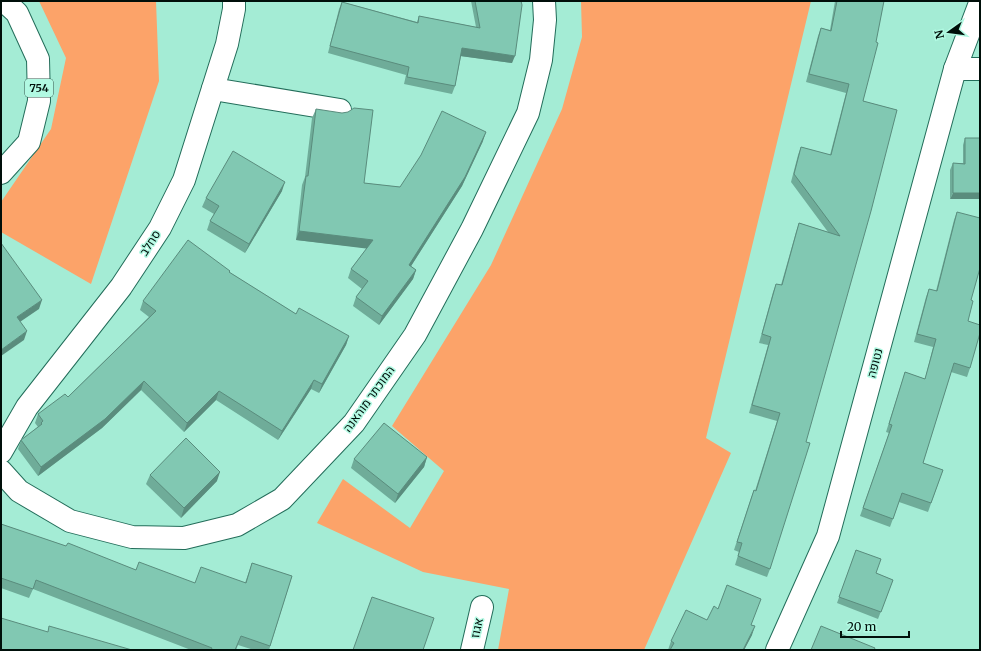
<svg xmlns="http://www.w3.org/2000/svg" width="981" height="651" font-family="Merriweather,Heebo,serif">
<rect width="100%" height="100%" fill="#a4ecd5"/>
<g fill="#fca369">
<path d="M39,1H156L159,81L91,284L1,232V202L51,129L66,58Z"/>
<path d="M581,1H811L706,438L731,453L644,650H498L509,589L423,572L317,523L343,479L410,528L444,471L392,426L491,265L562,109L582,37Z"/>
</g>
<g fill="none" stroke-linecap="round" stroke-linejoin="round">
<g stroke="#236d5a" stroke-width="24">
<g id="minor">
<path d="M955,69H980"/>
<path d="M213,89L340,110"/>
<path d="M1,452L27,407L121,287L160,228L184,180L227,44L234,9V1"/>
<path d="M1,471L19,491L70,521L132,537L184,538L237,525L282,499L354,423L415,335L472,229L528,113L541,60L545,20L544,1"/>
<path d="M472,650L482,607"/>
<path d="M777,650L828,536L955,69L980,3"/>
</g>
</g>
<g stroke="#236d5a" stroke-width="24">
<path id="major" d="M1,173L29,142L39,101L38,59L17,13L4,1"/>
</g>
<use href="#minor" stroke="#fff" stroke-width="22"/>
<use href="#major" stroke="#fff" stroke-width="22"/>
</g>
<g fill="#6fac99">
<path d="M471,1H521L512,63L461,56L455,86L452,94L404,84L406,75L328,53L339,9L342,2L417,22L419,16L476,27Z"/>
<path d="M835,1H884L863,101L897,110L770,569L767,577L735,565L739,552L734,550L751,498L754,490L755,491L777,421L749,413L768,345L759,343L773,292L776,284L781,285L796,232L799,223L828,232L791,182L798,155L801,147L830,155L846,93L806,82L818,36L821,28L830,30Z"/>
<path d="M316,109L364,183L400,187L483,141L462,186L411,266L416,270L413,279L379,325L353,306L356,297L362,289L348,278L351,269L367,248L296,240L302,185L305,177L312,118Z"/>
<path d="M965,138H980L950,199V170L953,163H963V145Z"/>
<path d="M282,191L245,253L207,230L210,221L214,214L202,207L206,198Z"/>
<path d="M957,212L971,300L968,321L970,368L967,377L951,372L923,463L943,470L928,512L899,502L890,527L860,516L889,433L886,432L905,372L925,379L933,347L914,342L926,297L929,289L936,291L954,220Z"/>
<path d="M229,272L296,314L349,336L346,345L319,393L311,389L278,440L216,400L184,432L141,390L102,428L38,476L18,449L21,440L38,427L35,423L38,414L68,397L149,317L140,310L143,301Z"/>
<path d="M427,457L424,467L395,503L351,468L354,459Z"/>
<path d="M150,475L217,481L181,518L146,484Z"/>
<path d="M1,524L136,570L195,583H245L252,563L292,576L269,650H254L238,645L236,650H191L33,589L29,598L1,588Z"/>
<path d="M856,550L876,573L893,580L878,619L837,603Z"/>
<path d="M707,620L751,625L752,635L744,650H668L671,641Z"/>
</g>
<g fill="#5a8c7d">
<path d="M462,48L515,56L512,63L460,56Z"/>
<path d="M486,132L483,141L462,186L406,274L409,265Z"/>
<path d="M285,182L282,191L245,253L249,244Z"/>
<path d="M953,193H980V199H950Z"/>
<path d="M299,231L373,240L370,249L296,240Z"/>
<path d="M416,270L413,279L379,325L382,316Z"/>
<path d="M42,300L39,309L14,326L17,317Z"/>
<path d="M27,331L24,340L1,356V350Z"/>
<path d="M349,336L346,345L319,393L322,384Z"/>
<path d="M314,380L311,389L278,440L282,431Z"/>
<path d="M144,381L141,390L102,428L38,476L41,467Z"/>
<path d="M219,391L216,400L184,432L187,423Z"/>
<path d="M427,457L424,467L395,503L398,494Z"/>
<path d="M220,472L217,481L181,518L184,508Z"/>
<path d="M755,626L752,635L744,650H743Z"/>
</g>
<g fill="#81c8b2" stroke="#5a8c7d">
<path d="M475,1H521L522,5L515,56L462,48L455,86L407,77L409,67L330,46L342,2L418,23L419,16L480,28Z"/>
<path d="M837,1H884L876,42L878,43L863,101L897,110L871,211L806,442L810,443L770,569L738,556L742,543L737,542L754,490L756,491L780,413L752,405L771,337L762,334L776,284L782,285L799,223L840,236L794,174L801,147L831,155L849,84L809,74L821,28L831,31Z"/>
<path d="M354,108L373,110L364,183L400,187L421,155L442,111L486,132L465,177L409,265L416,270L382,316L356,297L368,281L351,269L373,240L299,231L306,176H308L316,109L342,113L348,112Z"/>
<path d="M965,138H980V193H953V163L965,164Z"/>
<path d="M233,151L285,182L249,244L210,221L219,206L206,198Z"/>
<path d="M957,212L980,218V268L971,300L973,301L968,321L980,325V333L970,368L954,363L923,463L943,470L931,503L902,493L893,519L863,508L892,425L889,424L905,372L925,379L936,339L917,334L929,289L937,291Z"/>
<path d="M188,240L230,271L229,272L296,314L299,308L349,336L322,384L314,380L282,431L219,391L187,423L144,381L105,419L41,467L21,440L42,424L41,423L43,421L38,414L65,394L68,397L156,311L143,301Z"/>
<path d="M1,243L42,300L17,317L27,331L1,350Z"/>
<path d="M384,423L427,457L398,494L354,459Z"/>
<path d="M186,438L220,472L184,508L150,475Z"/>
<path d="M1,524L66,546L68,543L136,570L139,562L195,583L201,567L246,583L252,563L292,576L270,646L241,636L235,650H211L212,648L36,580L33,589L1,578Z"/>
<path d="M856,550L881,559L876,573L893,580L881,612L839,597Z"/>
<path d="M727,585L761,599L751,625L755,626L743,650H670L674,643L671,641L686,610L707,620L714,606L718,609Z"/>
<path d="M372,597L434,618L423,650H353Z"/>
<path d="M1,618L48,632L49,626L132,650H1Z"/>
<path d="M821,626L875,648L874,650H811Z"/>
</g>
<g text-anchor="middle" stroke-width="3" stroke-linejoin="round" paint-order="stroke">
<rect fill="#b1f9e2" stroke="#35554b" stroke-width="1" x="25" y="79" width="28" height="18" rx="3"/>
<g font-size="11" font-weight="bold" fill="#000f0a">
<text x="39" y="92">754</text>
</g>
<g font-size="12" fill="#000f0a" stroke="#b1f9e2">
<text transform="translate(150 243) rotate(-57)" y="4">סחלב</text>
<text transform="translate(875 363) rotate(-75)" y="4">נטופה</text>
<text transform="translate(369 399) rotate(-54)" y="4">המוכתר מוהאנה</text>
<text transform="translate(477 628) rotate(-78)" y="4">אגוז</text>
</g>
</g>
<rect width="981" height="651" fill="none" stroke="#000f0a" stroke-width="4"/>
<g transform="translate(949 32) rotate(256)" stroke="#b1f9e2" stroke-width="3" paint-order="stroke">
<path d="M0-3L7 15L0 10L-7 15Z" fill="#000f0a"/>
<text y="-6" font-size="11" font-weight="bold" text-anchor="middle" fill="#000f0a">N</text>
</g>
<path d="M841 631v6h68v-6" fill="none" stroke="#000f0a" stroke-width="2"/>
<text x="847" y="631" font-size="12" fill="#000f0a" stroke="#b1f9e2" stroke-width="3" paint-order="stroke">20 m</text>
</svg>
